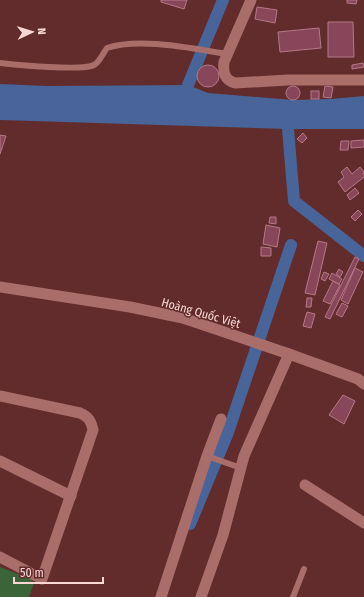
<svg xmlns="http://www.w3.org/2000/svg" width="364" height="597" font-family="'Fira Sans Condensed',sans-serif">
<rect width="100%" height="100%" fill="#612c2b"/>
<path fill="#3b6539" d="M0,567L31,579L34,583L29,597H0Z"/>
<path fill="#496499" d="M0,84L46,86L188,85L208,93L293,100L331,99L364,96V129H288L0,120Z"/>
<g fill="none" stroke-linecap="round" stroke-linejoin="round">
<g stroke="#496499" stroke-width="12">
<path d="M188,85L223,0"/>
<path d="M288,129L294,201L364,256"/>
<path d="M190,524L227,435L291,245"/>
</g>
</g>
<g fill="#874659" stroke="#b57988">
<path d="M161,0H187L184,9L161,2Z"/>
<path d="M347,0H357L356,4L347,3Z"/>
<path d="M257,7L277,10L275,23L255,19Z"/>
<path d="M328,22H353L354,57H328Z"/>
<path d="M319,28L321,48L280,52L278,32Z"/>
<path d="M363,63L364,67L352,69V65Z"/>
<circle cx="208" cy="76" r="11"/>
<path d="M325,86L333,87L331,98L323,97Z"/>
<circle cx="293" cy="93" r="7"/>
<rect x="311" y="91" width="8" height="8"/>
<path d="M303,133L307,138L302,143L297,139Z"/>
<path d="M0,135L6,136L0,154Z"/>
<path d="M364,140V147L351,148V141Z"/>
<path d="M341,141H349L348,150H340Z"/>
<path d="M347,167L352,174L360,167L364,172V177L345,192L338,182L344,177L341,172Z"/>
<path d="M355,188L359,193L350,200L347,195Z"/>
<path d="M358,210L362,214L355,221L351,217Z"/>
<path d="M270,217H276V224L269,223Z"/>
<path d="M266,225L280,228L277,247L263,244Z"/>
<path d="M318,241L327,243L315,295L305,293Z"/>
<path d="M261,247L271,248V256H261Z"/>
<path d="M355,257L359,259L330,319L325,317Z"/>
<path d="M355,268L363,272L348,304L341,300Z"/>
<path d="M339,269L343,272L340,277L336,274Z"/>
<path d="M324,272L329,274L325,281L321,279Z"/>
<path d="M332,273L342,279L339,284L329,279Z"/>
<path d="M333,281L340,285L330,304L323,301Z"/>
<path d="M307,298H312L311,307H306Z"/>
<path d="M342,303L348,306L342,317L336,314Z"/>
<path d="M307,312L315,314L311,328L303,326Z"/>
<path d="M343,395L355,401L344,424L329,415Z"/>
</g>
<g fill="none" stroke-linecap="round" stroke-linejoin="round">
<g stroke="#a96d6a" stroke-width="6">
<path d="M0,63C16,65 83,71 94,65C100,62 103,53 107,48C140,37 194,49 228,54"/>
<path d="M207,456L241,468"/>
<path d="M293,597L304,569"/>
</g>
<g stroke="#a96d6a" stroke-width="11">
<path d="M251,0L224,62C223,72 224,80 235,83L288,80H364"/>
<path d="M0,396L80,413C89,417 91,421 93,430L42,579L0,557"/>
<path d="M0,461L71,496"/>
<path d="M305,485L364,523"/>
<path d="M161,597L207,456L221,419"/>
<path d="M201,597L223,535L244,456L289,354"/>
</g>
<path stroke="#a96d6a" stroke-width="11" d="M0,287L130,307L183,318L289,354L358,379L364,384"/>
</g>
<g text-anchor="middle" stroke-width="3" stroke-linejoin="round" paint-order="stroke">
<g font-size="12" fill="#f9d7d4" stroke="#612c2b">
<text transform="translate(201 313) rotate(16)" y="4">Hoàng Quốc Việt</text>
</g>
</g>
<g transform="translate(32 32) rotate(86)" stroke="#612c2b" stroke-width="3" paint-order="stroke">
<path d="M0-3L7 15L0 10L-7 15Z" fill="#f9d7d4"/>
<text y="-6" font-size="11" font-weight="bold" text-anchor="middle" fill="#f9d7d4">N</text>
</g>
<path d="M14 577v6h89v-6" fill="none" stroke="#f9d7d4" stroke-width="2"/>
<text x="20" y="577" font-size="12" fill="#f9d7d4" stroke="#612c2b" stroke-width="3" paint-order="stroke">50 m</text>
</svg>
